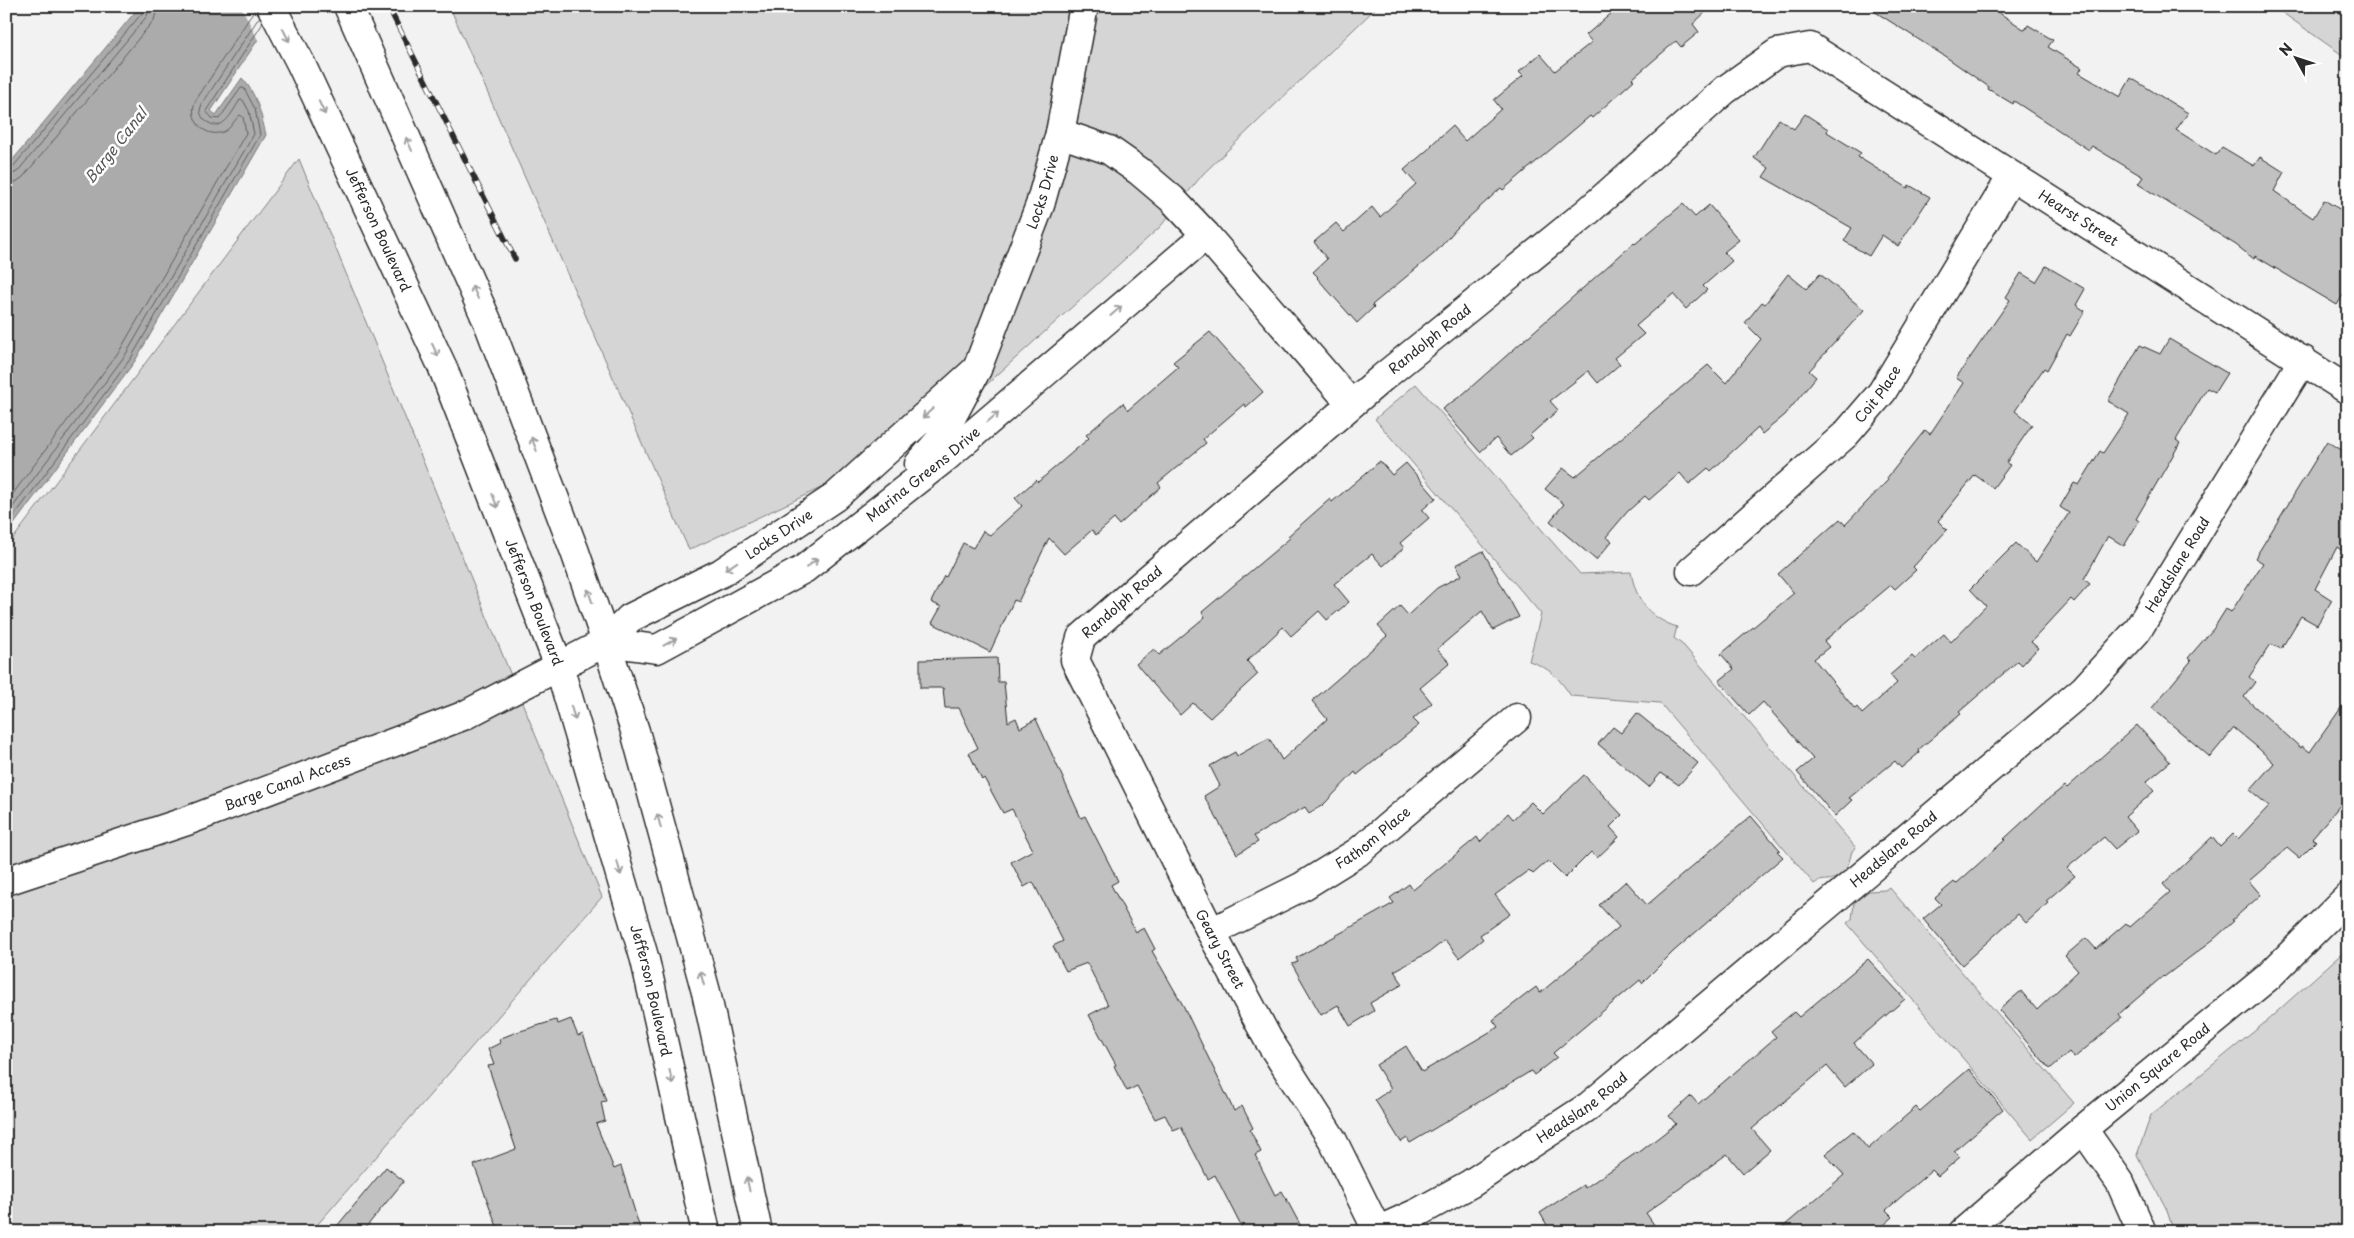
<svg xmlns="http://www.w3.org/2000/svg" width="2354" height="1238" font-family="'Playpen Sans',sans-serif">
<rect width="100%" height="100%" fill="#f2f2f2"/>
<filter id="ink" filterUnits="userSpaceOnUse"><feTurbulence type="fractalNoise" baseFrequency=".02" numOctaves="2"/><feDisplacementMap in="SourceGraphic" scale="10" xChannelSelector="R" yChannelSelector="G"/><feConvolveMatrix kernelMatrix="1 2 1 2 8 2 1 2 1" color-interpolation-filters="sRGB"/></filter>
<g filter="url(#ink)">
<g fill="#d5d5d5" stroke="#808080">
<path d="M457,6H1378L1203,174L1160,227L929,437L689,550L452,12Z"/>
<path d="M2273,6H2348V59Z"/>
<path d="M299,159L602,897L311,1232H6V548Z"/>
<path d="M1416,384L1580,574L1631,572C1636,600 1649,618 1677,627L1674,638L1684,646L1856,848L1852,851C1849,863 1846,876 1833,879C1826,881 1820,879 1814,884L1660,703L1571,696C1560,679 1549,667 1529,661L1541,614L1375,419Z"/>
<path d="M1889,887L2074,1103L2032,1139L1847,923L1852,919L1854,903L1869,891L1885,890Z"/>
<path d="M2348,948V1232H2174L2166,1208L2137,1155L2151,1115L2262,1025Z"/>
</g>
<path fill="#ababab" stroke="#787878" d="M140,6H280L211,111L216,115L242,78C257,94 261,114 266,135L135,361L6,535V168Z"/>
<path fill="#f2f2f2" d="M241,6H283L259,42Z"/>
<g fill="none" stroke-linecap="round" stroke-linejoin="round">
<g stroke="#5e5e5e" stroke-width="1">
<path d="M6,170L12,168L143,12L144,6"/>
<path d="M6,177L17,172L147,16L150,6"/>
<path d="M6,184L16,182L23,177L154,20L158,6"/>
<path d="M6,503L120,350L246,133L243,117L240,115C234,120 231,129 223,132C203,139 187,117 196,100L256,8"/>
<path d="M6,516L126,354L254,134L249,111L243,100H240C233,110 224,132 209,123C203,120 201,116 200,110L202,104L260,16"/>
<path d="M6,527L131,358L260,135L255,109L244,88H241L219,119L212,118L206,111L263,23"/>
</g>
</g>
<g fill="#c1c1c1" stroke="#2b2b2b">
<path d="M1620,6H1712L1693,24L1699,32L1681,47L1676,41L1632,79L1634,80L1592,118L1590,116L1503,190L1501,188L1457,228L1435,253L1372,305L1374,307L1357,323L1317,278L1318,277L1313,272L1327,259L1314,242L1336,223L1344,232L1372,207L1380,217L1416,184L1404,170L1432,146L1431,145L1452,126L1465,141L1501,109L1494,100L1523,76L1519,72L1540,54L1555,71L1592,42L1586,35Z"/>
<path d="M1866,6H1989L2025,30L2028,25L2053,40L2048,47L2082,68L2079,73L2120,97L2131,78L2188,113L2176,130L2216,155L2222,147L2254,166L2260,157L2284,172L2274,191L2313,218L2324,200L2348,214V287L2337,305L2255,256L2254,259L2236,245L2138,184L2143,177L2092,146L2089,150L2014,101L2013,104L1988,89L1989,87L1946,57Z"/>
<path d="M1805,114L1828,129L1827,132L1861,153L1858,157L1908,188L1909,185L1930,197L1898,246L1882,235L1869,256L1844,241L1852,228L1763,177L1769,168L1754,158L1779,119L1794,129Z"/>
<path d="M1683,204L1695,217L1709,205L1739,240L1724,252L1732,261L1703,286L1707,290L1686,309L1673,294L1636,326L1644,334L1615,358L1620,364L1598,383L1588,371L1550,401L1558,410L1530,435L1533,438L1511,456L1496,438L1480,452L1442,409L1462,395L1634,243L1635,244Z"/>
<path d="M2046,266L2085,289L2076,305L2085,311L2070,336L2067,334L2047,370L2044,368L2015,411L2032,425L2006,463L2010,465L1993,488L1975,475L1938,521L1947,530L1913,567L1916,570L1895,589L1891,585L1824,641L1829,647L1814,659L1855,709L1857,707L1862,714L1897,683L1890,675L1912,656L1915,659L1944,634L1951,642L1986,606L1970,589L2016,543L2036,562L2069,513L2060,507L2074,483L2079,485L2100,451L2103,453L2129,414L2108,401L2140,345L2160,354L2169,339L2227,373L2215,392L2207,388L2176,440L2180,443L2136,519L2139,521L2124,546L2108,536L2084,579L2090,584L2074,602L2071,599L2031,642L2038,648L2022,665L2018,661L1959,712L1961,714L1918,750L1919,753L1901,768L1895,761L1849,798L1852,800L1835,816L1797,772L1813,759L1763,702L1749,715L1719,681L1734,669L1721,654L1794,593L1778,574L1840,519L1845,525L1888,480L1887,478L1925,430L1930,434L1964,383L1956,378L2010,300L2006,297L2021,273L2036,282Z"/>
<path d="M1788,274L1806,289L1820,274L1864,310L1809,371L1816,377L1785,415L1762,434L1758,428L1711,471L1708,468L1689,484L1680,473L1649,500L1645,496L1628,511L1606,537L1612,541L1596,560L1550,521L1564,504L1545,489L1563,468L1575,477L1708,365L1726,383L1761,339L1745,323L1762,302L1765,304Z"/>
<path d="M1210,332L1263,392L1246,407L1244,404L1203,439L1206,443L1158,483L1161,487L1119,525L1114,519L1096,535L1092,530L1064,554L1049,538L1018,602L1014,600L990,652L932,623L941,607L931,602L944,576L946,577L963,543L973,548L983,531L990,535L1022,506L1015,498L1036,480L1038,482L1089,438L1086,435L1123,403L1128,410L1178,367L1173,362Z"/>
<path d="M2327,441L2348,454V555L2337,547L2315,589L2332,600L2317,625L2301,616L2281,649L2271,644L2249,677L2255,682L2244,697L2301,748L2302,746L2310,752L2348,698V796L2312,838L2316,841L2299,858L2287,848L2249,881L2261,895L2232,920L2234,921L2214,939L2164,977L2163,976L2119,1014L2122,1018L2074,1058L2069,1052L2050,1069L1999,1010L2021,991L2037,1010L2078,971L2065,956L2086,938L2096,949L2126,923L2130,927L2170,892L2163,884L2212,837L2220,847L2233,834L2238,839L2269,806L2250,790L2274,763L2257,747L2234,728L2210,757L2152,708L2191,661L2188,658L2214,628L2226,609L2231,612L2263,563L2255,558Z"/>
<path d="M1380,461L1392,475L1406,463L1436,498L1422,510L1429,518L1400,543L1404,548L1383,566L1372,554L1334,584L1349,602L1327,620L1319,611L1291,636L1283,627L1247,661L1258,674L1210,718L1193,703L1180,715L1136,664L1154,649L1159,655L1205,617L1202,612L1290,538L1288,536L1330,499L1332,502Z"/>
<path d="M1483,551L1519,617L1493,630L1482,611L1437,649L1450,663L1420,688L1432,703L1413,719L1419,725L1357,775L1355,772L1323,805L1309,813L1305,807L1254,836L1258,842L1237,854L1204,796L1220,786L1210,766L1235,752L1237,756L1269,738L1282,760L1327,719L1312,701L1387,636L1378,626L1400,606L1408,615L1437,588L1462,575L1456,565Z"/>
<path d="M997,658L998,682H1004L1008,722L1016,718L1020,728L1036,719L1081,818L1085,816L1118,881L1111,885L1136,932L1144,928L1155,949L1152,951L1184,1007L1234,1111L1242,1106L1253,1128L1250,1130L1261,1152L1255,1155L1275,1195L1282,1191L1304,1232H1244L1215,1175L1208,1179L1181,1127L1173,1130L1165,1115L1155,1119L1137,1086L1127,1091L1114,1066L1116,1065L1089,1015L1108,1005L1087,963L1066,971L1053,946L1063,941L1033,882L1024,887L1011,862L1033,850L1012,809L1003,813L984,778L982,780L969,753L978,748L959,708H945L943,688H920V660Z"/>
<path d="M1637,713L1698,763L1679,785L1661,773L1649,787L1598,744L1613,727L1621,733Z"/>
<path d="M2137,725L2170,762L2146,782L2154,791L2125,817L2137,831L2115,849L2104,837L2067,868L2075,876L2046,901L2048,903L2026,923L2018,914L1962,965L1923,919L1941,904L1935,898L1954,882L1956,884L2005,840L2004,839L2043,803L2065,786L2067,788Z"/>
<path d="M1584,775L1622,815L1610,827L1619,837L1597,858L1591,852L1565,878L1548,861L1533,874L1529,870L1495,895L1510,914L1480,935L1483,939L1459,958L1445,940L1431,951L1394,971L1403,984L1370,1003L1374,1011L1350,1026L1338,1005L1321,1015L1292,964L1298,962L1296,958L1394,903L1390,898L1409,884L1413,890L1477,837L1480,842L1508,813L1513,819L1531,802L1543,814Z"/>
<path d="M1751,816L1780,850L1777,851L1783,857L1674,951L1642,983L1640,980L1553,1053L1557,1057L1534,1075L1531,1071L1410,1143L1407,1138L1401,1142L1375,1100L1391,1089L1376,1065L1406,1046L1422,1072L1498,1027L1493,1020L1536,987L1540,993L1619,927L1599,905L1626,881L1647,905Z"/>
<path d="M1868,959L1905,999L1854,1043L1872,1064L1845,1087L1827,1066L1752,1129L1770,1150L1743,1173L1727,1154L1646,1213L1659,1232H1551L1540,1213L1583,1185L1585,1188L1636,1153L1637,1154L1676,1124L1669,1116L1691,1096L1698,1104L1776,1037L1771,1031L1794,1012L1799,1017Z"/>
<path d="M571,1019L578,1036L583,1034L606,1101L601,1102L605,1121L596,1124L614,1169L621,1166L641,1232H499L474,1165L516,1149L488,1066L494,1065L488,1049L500,1043L499,1039L514,1033L556,1020L558,1024Z"/>
<path d="M1969,1069L2003,1109L1954,1151L1960,1157L1938,1176L1932,1170L1886,1210L1893,1217L1876,1232H1777L1844,1175L1825,1154L1853,1131L1868,1149L1916,1107L1920,1111Z"/>
<path d="M386,1167L404,1181L362,1232H332Z"/>
</g>
<g fill="none" stroke-linecap="round" stroke-linejoin="round">
<g stroke="#2b2b2b" stroke-width="31">
<g id="minor">
<path d="M1060,133L1109,150L1139,171L1172,199L1206,235L1351,404"/>
<path id="s1" d="M919,464L939,441L977,369L1040,205L1060,133L1084,6"/>
<path id="s2" d="M1691,571L1846,434L1882,392L2012,176"/>
<path id="s3" d="M606,642L657,649L804,569L945,458L1206,235"/>
<path id="s4" d="M6,881L187,821L463,716L606,642L630,618L721,573L835,497L977,369"/>
<path id="s5" d="M1211,932L1303,886L1358,852L1517,718"/>
<path d="M2083,1129L2120,1182L2142,1232"/>
<path id="s6" d="M1377,1231L1417,1213L1470,1184L1589,1106L2084,689L2137,631L2303,360"/>
<path id="s7" d="M1378,1232L1332,1139L1268,1039L1211,932L1075,660L1081,638L1139,587L1382,378L1586,213L1725,90L1777,53L1810,47L2348,390"/>
<path id="s8" d="M1963,1232L2083,1129L2268,977L2348,897"/>
</g>
</g>
<g stroke="#2b2b2b" stroke-width="31">
<g id="major">
<path id="s9" d="M271,6L301,64L442,366L559,666L645,960L706,1232"/>
<path d="M348,6L489,325L575,552L606,642L635,731L706,992L758,1232"/>
</g>
</g>
<use href="#minor" stroke="#fff" stroke-width="28"/>
<use href="#major" stroke="#fff" stroke-width="28"/>
<g stroke="#2b2b2b" stroke-width="5.5">
<path id="rail" d="M388,6L515,259"/>
</g>
<use href="#rail" stroke="#fff" stroke-width="4" stroke-dasharray="11" stroke-linecap="butt"/>
</g>
<defs><path id="oneway-shaft" d="M-6 0H5M1.5-3L5.5 0L1.5 3" fill="none" stroke-width="1.6" stroke-linecap="round" stroke-linejoin="round" transform="scale(1.25)"/></defs>
<g stroke="#a0a0a0">
<use href="#oneway-shaft" transform="translate(286 35) rotate(63)"/>
<use href="#oneway-shaft" transform="translate(322 108) rotate(65)"/>
<use href="#oneway-shaft" transform="translate(409 144) rotate(-114)"/>
<use href="#oneway-shaft" transform="translate(475 292) rotate(-114)"/>
<use href="#oneway-shaft" transform="translate(1116 311) rotate(-41)"/>
<use href="#oneway-shaft" transform="translate(435 350) rotate(65)"/>
<use href="#oneway-shaft" transform="translate(928 413) rotate(138)"/>
<use href="#oneway-shaft" transform="translate(993 417) rotate(-41)"/>
<use href="#oneway-shaft" transform="translate(534 444) rotate(-111)"/>
<use href="#oneway-shaft" transform="translate(495 501) rotate(69)"/>
<use href="#oneway-shaft" transform="translate(812 563) rotate(-38)"/>
<use href="#oneway-shaft" transform="translate(731 566) rotate(146)"/>
<use href="#oneway-shaft" transform="translate(590 596) rotate(-109)"/>
<use href="#oneway-shaft" transform="translate(670 642) rotate(-29)"/>
<use href="#oneway-shaft" transform="translate(573 713) rotate(73)"/>
<use href="#oneway-shaft" transform="translate(659 821) rotate(-105)"/>
<use href="#oneway-shaft" transform="translate(619 868) rotate(74)"/>
<use href="#oneway-shaft" transform="translate(702 978) rotate(-105)"/>
<use href="#oneway-shaft" transform="translate(671 1077) rotate(78)"/>
<use href="#oneway-shaft" transform="translate(748 1184) rotate(-102)"/>
</g>
</g>
<g text-anchor="middle" stroke-width="5" stroke-linejoin="round" paint-order="stroke">
<g font-size="14" fill="#2b2b2b" stroke="#fff">
<text dy="5" stroke="none"><textPath href="#s1" startOffset="301">Locks Drive</textPath></text>
<text dy="5" stroke="none"><textPath href="#s7" startOffset="1932">Hearst Street</textPath></text>
<text dy="5" stroke="none"><textPath href="#s9" startOffset="248">Jefferson Boulevard</textPath></text>
<text dy="5" stroke="none"><textPath href="#s7" startOffset="1130">Randolph Road</textPath></text>
<text dy="5" stroke="none"><textPath href="#s2" startOffset="258">Coit Place</textPath></text>
<text dy="5" stroke="none"><textPath href="#s3" startOffset="371">Marina Greens Drive</textPath></text>
<text dy="5" stroke="none"><textPath href="#s4" startOffset="852">Locks Drive</textPath></text>
<text dy="5" stroke="none"><textPath href="#s6" startOffset="1050">Headslane Road</textPath></text>
<text dy="5" stroke="none"><textPath href="#s7" startOffset="725">Randolph Road</textPath></text>
<text dy="5" stroke="none"><textPath href="#s9" startOffset="652">Jefferson Boulevard</textPath></text>
<text dy="5" stroke="none"><textPath href="#s4" startOffset="298">Barge Canal Access</textPath></text>
<text dy="5" stroke="none"><textPath href="#s5" startOffset="188">Fathom Place</textPath></text>
<text dy="5" stroke="none"><textPath href="#s6" startOffset="645">Headslane Road</textPath></text>
<text transform="translate(1220 949) rotate(62)" y="5">Geary Street</text>
<text dy="5" stroke="none"><textPath href="#s9" startOffset="1058">Jefferson Boulevard</textPath></text>
<text dy="5" stroke="none"><textPath href="#s8" startOffset="255">Union Square Road</textPath></text>
<text dy="5" stroke="none"><textPath href="#s6" startOffset="240">Headslane Road</textPath></text>
</g>
<g font-size="15" font-style="italic" fill="#585858" stroke="#fff">
<text transform="translate(116 146) rotate(-52)" y="5">Barge Canal</text>
</g>
</g>
<rect width="2354" height="1238" fill="none" stroke="#fff" stroke-width="25"/>
<rect x="12" y="12" width="2329" height="1213" fill="none" stroke="#2b2b2b" stroke-width="2" filter="url(#ink)"/>
<g transform="translate(2296 58) rotate(310)" stroke="#ffffff" stroke-width="4" paint-order="stroke">
<path d="M0-4L9 19L0 12L-9 19Z" fill="#2b2b2b"/>
<text y="-8" font-size="14" font-weight="bold" text-anchor="middle" fill="#2b2b2b">N</text>
</g>
</svg>
